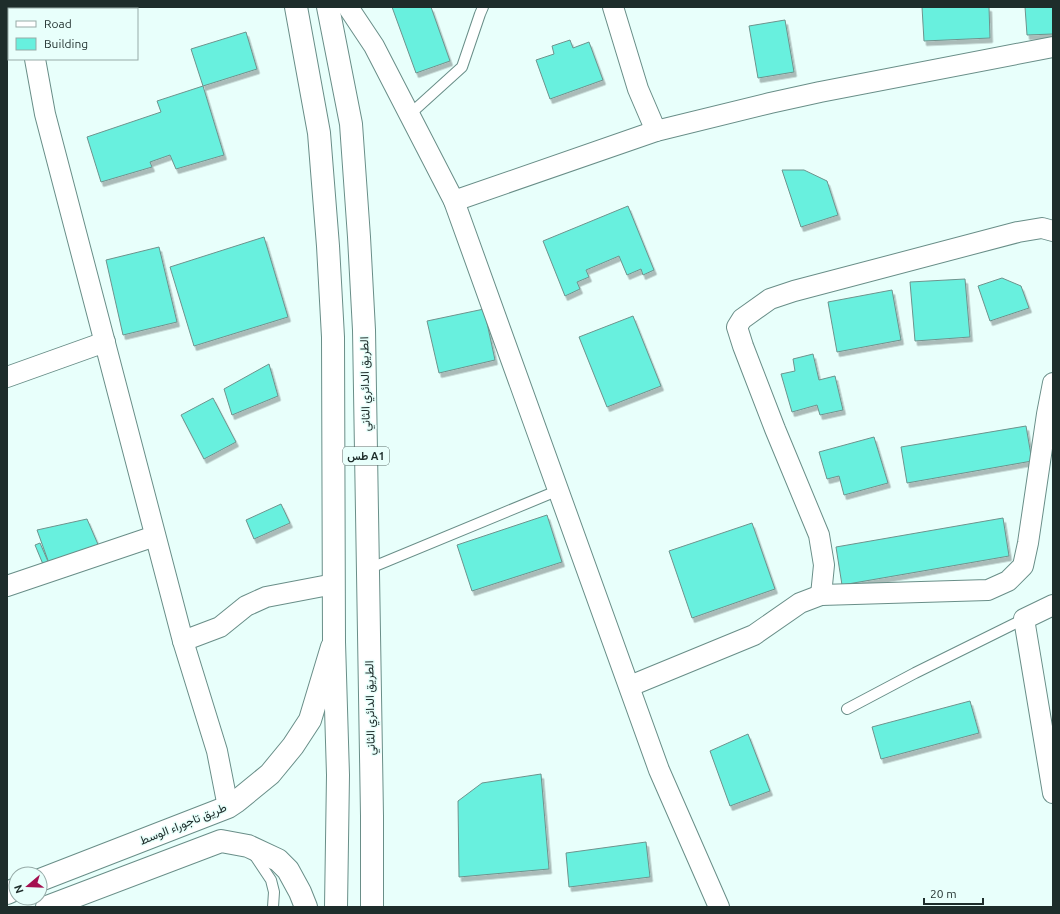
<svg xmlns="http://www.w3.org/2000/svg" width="1060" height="914" font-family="Ubuntu,Vazirmatn,sans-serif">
<defs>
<filter id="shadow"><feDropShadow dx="2.5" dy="4.5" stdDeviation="0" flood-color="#0004"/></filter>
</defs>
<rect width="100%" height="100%" fill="#e8fffb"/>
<g fill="#67f0de" stroke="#6e938d" filter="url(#shadow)">
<path d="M392,7H431L450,61L416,73Z"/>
<path d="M922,7H989L990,38L924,41Z"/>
<path d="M1025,7H1053V34L1027,35Z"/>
<path d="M785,20L794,72L758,78L749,26Z"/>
<path d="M246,32L257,69L203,86L191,49Z"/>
<path d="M570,40L573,48L589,42L603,80L550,99L536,60L554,54L552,46Z"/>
<path d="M203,86L224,155L176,169L170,155L150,162L152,167L101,182L87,137L161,112L157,101Z"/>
<path d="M782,170H804L827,181L838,215L801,227Z"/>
<path d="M628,206L654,270L643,275L641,269L627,275L619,256L586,270L589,277L577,282L580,289L565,296L543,241Z"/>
<path d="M264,237L288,317L194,346L170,267Z"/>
<path d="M159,247L177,322L123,335L106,260Z"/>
<path d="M1002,278L1021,286L1029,308L990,321L978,286Z"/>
<path d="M965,279L970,337L915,341L910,282Z"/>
<path d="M892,290L901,340L837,352L828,302Z"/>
<path d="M484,309L495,360L439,373L427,321Z"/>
<path d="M633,316L661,386L607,407L579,337Z"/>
<path d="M813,354L819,380L835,376L843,410L820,415L817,405L792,412L781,374L795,371L793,359Z"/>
<path d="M269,364L278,396L232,415L224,389Z"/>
<path d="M213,398L236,442L204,459L181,415Z"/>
<path d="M1026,426L1032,461L907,483L901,447Z"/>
<path d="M874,437L888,483L844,495L839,476L827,479L819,452Z"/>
<path d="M281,504L290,523L254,539L246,520Z"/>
<path d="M547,515L562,562L472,591L457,545Z"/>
<path d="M1003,518L1009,556L842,585L836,547Z"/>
<path d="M87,519L100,549L50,566L37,530Z"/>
<path d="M752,523L775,589L692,618L669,551Z"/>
<path d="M40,543L50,566L45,569L35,545Z"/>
<path d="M970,701L979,733L881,759L872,727Z"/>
<path d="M748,734L770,791L730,806L710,751Z"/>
<path d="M541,774L549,869L459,877L458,801L482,783Z"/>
<path d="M646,842L650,877L569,887L566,853Z"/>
</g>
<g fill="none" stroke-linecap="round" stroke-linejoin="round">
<g stroke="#698e88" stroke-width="12">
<g id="service">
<path d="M409,115L462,67L480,14L483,7"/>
<path d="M368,569L559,490"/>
<path d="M847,709L915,673L1024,619"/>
<path d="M253,853L271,880L274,892L273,907"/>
</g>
</g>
<g stroke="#698e88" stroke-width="22">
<g id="minor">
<path d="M26,7V9"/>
<path d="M348,7L374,46L454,201L659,770L719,907"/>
<path d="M613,7L638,89L656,131"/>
<path d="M7,40L9,38"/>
<path d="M35,59L45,114L183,641L217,751L228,807"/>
<path d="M454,201L656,131L770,103L820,92L1053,47"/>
<path d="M7,377L105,342"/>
<path d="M7,586L155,536"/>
<path d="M821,595L824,565L819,535L775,429L743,346L737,327L742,319L770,299L794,291L1018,232L1042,228L1053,231"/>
<path d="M1053,605L1024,619L1053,793"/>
<path d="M183,641L220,627L246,606L266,597L334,584"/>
<path d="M630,686L754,635L800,603L821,595L988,590L1008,581L1023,566L1028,543L1047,414L1053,383"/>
</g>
</g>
<g stroke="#698e88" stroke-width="24">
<g id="primary">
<path d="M40,880L228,807L237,801L270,774L293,746L310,720L332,647"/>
<path d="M7,893L16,889"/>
<path d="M47,907L221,841L248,846L278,860L288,870L300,892L306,907"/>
</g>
</g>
<g stroke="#698e88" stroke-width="24">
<g id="trunk">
<path d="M296,7L319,133L328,246L333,337L334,642L338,775L336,907"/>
<path d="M328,7L351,124L359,237L364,330L372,816V907"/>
</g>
</g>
<use href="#service" stroke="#fff" stroke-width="10"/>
<use href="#minor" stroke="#fff" stroke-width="20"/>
<use href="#primary" stroke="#fff" stroke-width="22"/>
<use href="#trunk" stroke="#fff" stroke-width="22"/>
</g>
<g text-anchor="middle" stroke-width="3" stroke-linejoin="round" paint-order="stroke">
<rect fill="#e8fffb" stroke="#5b6c69" stroke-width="1" x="343" y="447" width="46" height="18" rx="3"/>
<g font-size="11" font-weight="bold" fill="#1e2d2b">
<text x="366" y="460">طس A1</text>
</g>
<g font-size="12" fill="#1e2d2b" stroke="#e8fffb">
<text transform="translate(365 384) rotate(-91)" y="4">الطريق الدائري الثاني</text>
<text transform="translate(370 708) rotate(-91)" y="4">الطريق الدائري الثاني</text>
<text transform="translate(183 824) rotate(-22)" y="4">طريق تاجوراء الوسط</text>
</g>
</g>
<rect width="1060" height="914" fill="none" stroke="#1e2d2b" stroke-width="16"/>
<rect x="8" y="8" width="130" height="52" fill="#e8fffb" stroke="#97aba8"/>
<rect x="16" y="21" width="20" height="6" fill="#ffffff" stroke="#97aba8"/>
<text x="44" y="28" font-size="12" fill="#1e2d2b">Road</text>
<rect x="16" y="38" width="20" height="12" fill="#67f0de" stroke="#97aba8"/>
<text x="44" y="48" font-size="12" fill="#1e2d2b">Building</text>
<g transform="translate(28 886) rotate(251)"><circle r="19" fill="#e8fffb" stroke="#97aba8"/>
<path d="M0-3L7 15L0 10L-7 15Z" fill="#a41050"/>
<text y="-6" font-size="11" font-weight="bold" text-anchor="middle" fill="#1e2d2b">N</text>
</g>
<path d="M924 898v6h59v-6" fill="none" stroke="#1e2d2b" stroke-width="2"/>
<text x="930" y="898" font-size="12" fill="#1e2d2b" stroke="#e8fffb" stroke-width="3" paint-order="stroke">20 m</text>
</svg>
